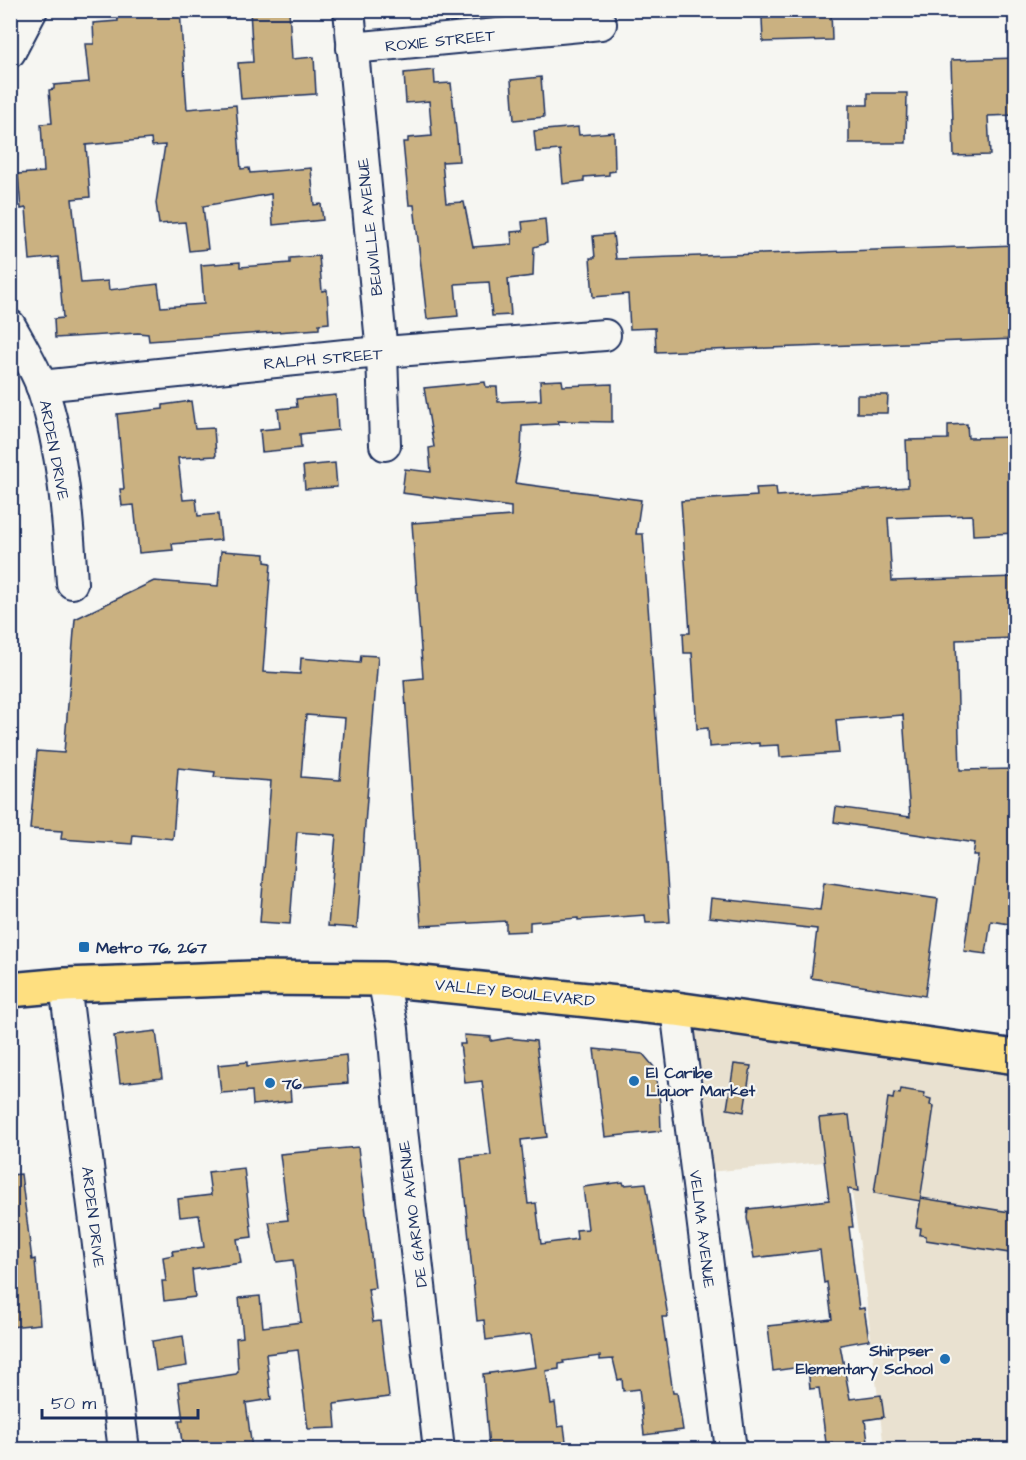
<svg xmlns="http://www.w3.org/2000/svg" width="1026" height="1460" font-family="'Architects Daughter',sans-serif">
<rect width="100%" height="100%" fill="#f6f6f2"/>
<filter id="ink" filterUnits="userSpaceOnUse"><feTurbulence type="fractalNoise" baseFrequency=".0167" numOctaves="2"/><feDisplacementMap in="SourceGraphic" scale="12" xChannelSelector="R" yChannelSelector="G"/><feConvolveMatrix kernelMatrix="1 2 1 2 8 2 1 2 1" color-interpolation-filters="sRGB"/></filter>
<g filter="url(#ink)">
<path fill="#e9e1d0" d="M676,1009L1015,1057V1449H884L860,1245L847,1160L696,1173Z"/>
<g fill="#cab181" stroke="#1b2f5e" stroke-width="1.5" fill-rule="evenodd">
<path d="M117,10H180L187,109L236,105L241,169L249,168L250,173L311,168L314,205L321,204L323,220L273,225L271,194L203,206L208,249L189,251L185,222L159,224L156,203L165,145L152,146L151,139L86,145L90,197L72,199L81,283L108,281L109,290L158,284L161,307L204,304L201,265L240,262V267L290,263V258L319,256L322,291L327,290L329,323L319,324V329L149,341L148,334L138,333L55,338L54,319L63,318L58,257L30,260L26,208L21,209L18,174L44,172L41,124L52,123L49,90L54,89V85L89,82L85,44H94L93,23L118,21Z"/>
<path d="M250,10H289L292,59L314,57L316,94L241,99L238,63L253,62Z"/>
<path d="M770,10H831L832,40L763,42L762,18H770Z"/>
<path d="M1016,58V115L988,116L990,155L954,156L951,60Z"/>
<path d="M434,70L435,84L451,83L457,139L459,161L442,162L446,203L464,202L473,247L512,244L511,232L523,231L522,222L545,219L547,243L534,247L533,276L508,279L511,315L492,316L489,282L455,284L458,316L427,319L414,205H409L403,142H408V138L432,136L429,101L406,103L404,73Z"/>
<path d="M541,77L544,117L514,120L511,80Z"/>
<path d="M868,93H907L906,143H849V105H868Z"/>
<path d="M578,127L579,135L614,132L615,171L609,172V175L584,177V181L563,184L560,150L536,152L534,131Z"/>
<path d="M613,234L616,259L1016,245V339L656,352L655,328L630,329L628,294L593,297L590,258H595L593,236Z"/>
<path d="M562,380L563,386L612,384V422L558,421L559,424L522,426L521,450L515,483L641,500L636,534H643L670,922L646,923L645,915L578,920V918L530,922V931L506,932V921L421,926L404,680L423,678L412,523L511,516V507L402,493L405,469L431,472L429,448L434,447L424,388L485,382L486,387H497L498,402L541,400L540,381Z"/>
<path d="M336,395L338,430L300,434L301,448L262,452L260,430L280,428L278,409L297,407L296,399Z"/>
<path d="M857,395H888L887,413H857Z"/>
<path d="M191,401L195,429L214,428L216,456L178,458L183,500L196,499L198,516L218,514L221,540L172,544L173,550L139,553L134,505L122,506L120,489H124L117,414L163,409V405Z"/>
<path d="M967,424L968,438L1016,437V533L973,535L972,515L888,518L892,581L1016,577V638L956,640L960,770L1016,769V925L991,921L986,954L964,951L978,855H973L975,843L834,822L836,807L910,817L903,715L836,720L839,753L780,757L779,745L759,746V743L709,747L708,728L697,729L692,653H684L683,633H690L681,501L757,496L756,488L776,487L777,496L908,487L906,440L948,439V425Z"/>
<path d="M335,463L337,487L305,489L303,466Z"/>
<path d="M221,551L265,554V562L271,563L263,672L300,674L301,658L360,663L361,655L378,656L357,928L328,926L336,835L297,832L290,924L260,922L271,781L214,777L215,772L178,768L173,839L133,835L132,844L61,839L62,831L30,829L37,751L64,753L75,619L154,581L218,586ZM306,715L345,718L340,780L301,777Z"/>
<path d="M824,882L938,899L925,996L811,978L817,929L709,917L711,898L820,910Z"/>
<path d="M156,1031L162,1078L120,1083L114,1036Z"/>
<path d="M464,1035L491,1037V1041L508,1038L536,1041L547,1137L521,1140L528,1204L536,1203L541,1244L577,1239L576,1230L588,1229L583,1187L623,1182L624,1185L646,1183L668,1317H662L673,1393H677L683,1430L644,1435L639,1389L623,1391L622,1379L618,1380L613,1359L600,1360V1356L563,1361L564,1363L559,1364V1369L546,1371L551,1404L555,1403L558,1427L564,1426L567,1449H489L483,1374L536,1367L531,1334L486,1340L484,1320L477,1321L461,1158L491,1155L482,1081L465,1083L460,1044H465Z"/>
<path d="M594,1049L643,1054L654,1067L660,1102L661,1131L605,1137Z"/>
<path d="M346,1055L348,1083L290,1088L291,1101L253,1105L252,1091L221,1093L218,1065L247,1062V1066Z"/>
<path d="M734,1064L751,1066L744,1112L727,1109Z"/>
<path d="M901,1089L925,1093L924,1097L931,1099L930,1105L934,1106L920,1201L874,1193L888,1098L893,1099L894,1093L900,1094Z"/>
<path d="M849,1115L858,1191L848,1189L853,1227H849L859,1309L864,1308L869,1340L840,1345L850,1399L881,1395L884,1417L865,1420L869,1449H851V1445L833,1447L832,1442L826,1443L819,1388L810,1389L808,1366L773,1371L768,1326L832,1319L827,1282L824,1283L820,1250L754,1258L747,1218L748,1209L829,1200L819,1118Z"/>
<path d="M358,1147L375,1288L368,1289L373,1322L380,1321L389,1397L334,1404L336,1428L308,1429L298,1350L266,1354L271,1399L246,1403L252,1449H183L179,1421H183L178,1383L236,1374L238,1372L236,1338L243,1337L239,1298L260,1296L263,1327L301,1322L293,1260L277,1262L269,1222L288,1220L280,1154Z"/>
<path d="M244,1168L252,1237L237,1239L241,1263L192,1270L195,1297L164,1301L162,1281H166L163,1257L173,1255L172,1251L204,1247L199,1215L180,1217L178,1199L211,1195L208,1172Z"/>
<path d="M21,1174L32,1260L35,1259L40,1324L10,1327V1175Z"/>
<path d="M921,1198L1016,1213V1254L926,1240V1236L920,1235L921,1228L916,1227Z"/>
<path d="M183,1336L187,1366L156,1371L152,1341Z"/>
</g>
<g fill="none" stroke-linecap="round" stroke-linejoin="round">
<g stroke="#1b2f5e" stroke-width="34">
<g id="minor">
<path d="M349,10L382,353L385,445"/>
<path d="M352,48L601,24"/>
<path d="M10,52L32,10"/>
<path d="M10,325C21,345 34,366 42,387C63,450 68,517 72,583"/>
<path d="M41,386L345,355L605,335"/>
<path d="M383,979L393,1029L402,1130L439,1450"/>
<path d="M65,985L124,1450"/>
<path d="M676,1009L731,1450"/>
</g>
</g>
<g stroke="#1b2f5e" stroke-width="38">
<path id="major" d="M10,990L65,985L253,978L383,979L676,1009L1016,1057"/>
</g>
<use href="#minor" stroke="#f6f6f2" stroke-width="30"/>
<use href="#major" stroke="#fedf80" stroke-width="33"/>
</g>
</g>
<g fill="#1f6fb2" stroke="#f6f6f2" stroke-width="2">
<rect x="78" y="941" width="12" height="12" rx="3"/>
<circle cx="634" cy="1081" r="6"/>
<circle cx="270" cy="1083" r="6"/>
<circle cx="945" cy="1359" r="6"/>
</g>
<g text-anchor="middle" stroke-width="4.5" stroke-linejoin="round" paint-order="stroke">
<g font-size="16" fill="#1b2f5e" stroke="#f6f6f2">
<text transform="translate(440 40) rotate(-6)" y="6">ROXIE STREET</text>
<text transform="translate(369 227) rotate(-96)" y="6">BEUVILLE AVENUE</text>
<text transform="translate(323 358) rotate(-5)" y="6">RALPH STREET</text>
<text transform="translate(55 450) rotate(79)" y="6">ARDEN DRIVE</text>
<text transform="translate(515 992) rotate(6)" y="6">VALLEY BOULEVARD</text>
<text transform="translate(412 1214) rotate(-97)" y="6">DE GARMO AVENUE</text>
<text transform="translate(94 1217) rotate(83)" y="6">ARDEN DRIVE</text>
<text transform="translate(703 1229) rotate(83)" y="6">VELMA AVENUE</text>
</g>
<g font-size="16" font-weight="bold" fill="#1b2f5e" stroke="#f6f6f2" text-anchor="start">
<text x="96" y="953">Metro 76, 267</text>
<text x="646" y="1078">El Caribe<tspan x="646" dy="18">Liquor Market</tspan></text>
<text x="282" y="1089">76</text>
<text x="933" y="1356" text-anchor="end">Shirpser<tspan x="933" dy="18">Elementary School</tspan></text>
</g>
</g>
<rect width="1026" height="1460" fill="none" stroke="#f6f6f2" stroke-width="36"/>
<rect x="18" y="18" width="990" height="1424" fill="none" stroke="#1b2f5e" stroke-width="2" filter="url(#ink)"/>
<path d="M42 1409v9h156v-9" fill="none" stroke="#1b2f5e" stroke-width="3"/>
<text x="51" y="1409" font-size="18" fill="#1b2f5e" stroke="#f6f6f2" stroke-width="4.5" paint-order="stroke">50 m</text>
</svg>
